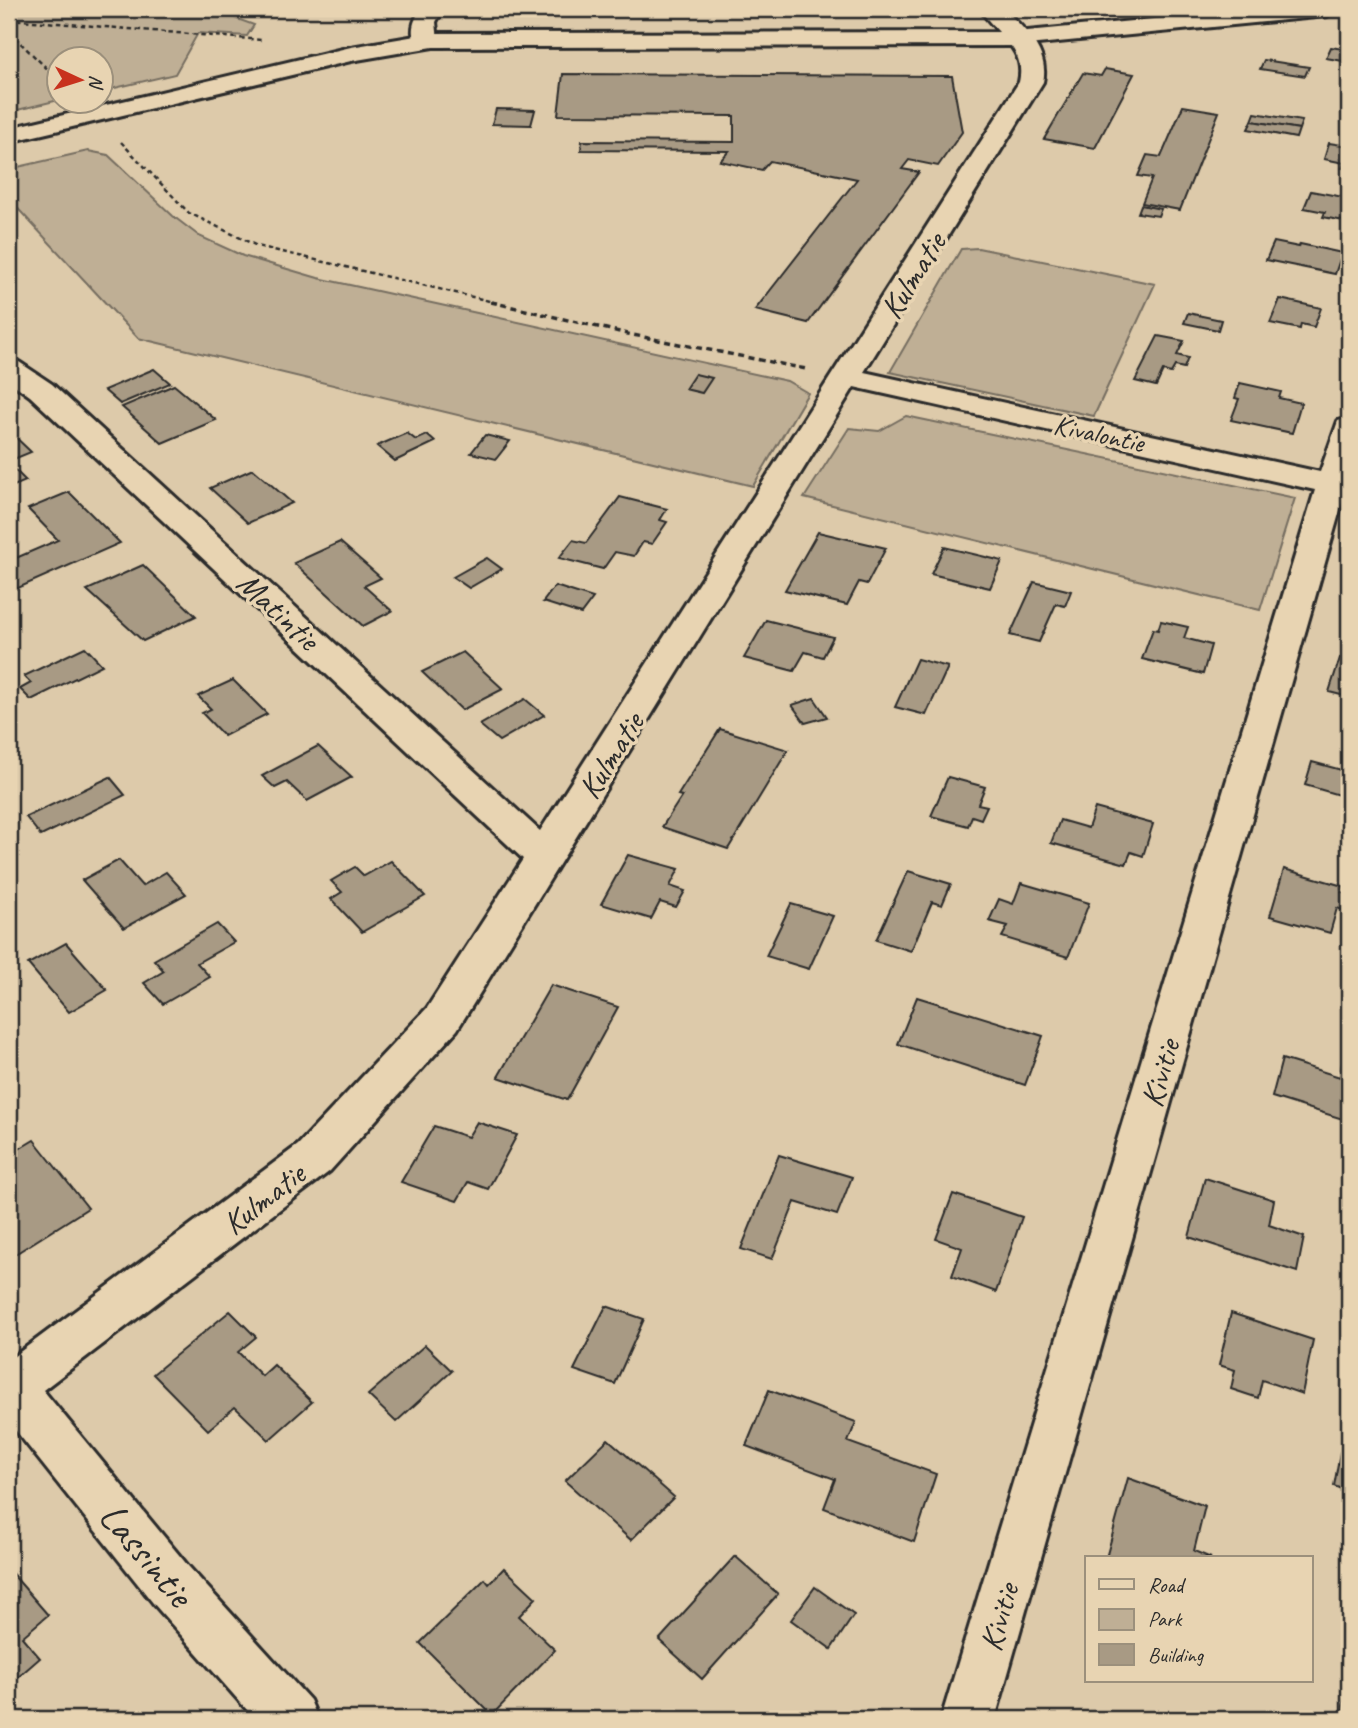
<svg xmlns="http://www.w3.org/2000/svg" width="1358" height="1728" font-family="Caveat,sans-serif">
<rect width="100%" height="100%" fill="#ddcaaa"/>
<filter id="ink" filterUnits="userSpaceOnUse"><feTurbulence type="fractalNoise" baseFrequency=".0143" numOctaves="2"/><feDisplacementMap in="SourceGraphic" scale="14" xChannelSelector="R" yChannelSelector="G"/><feConvolveMatrix kernelMatrix="1 2 1 2 8 2 1 2 1" color-interpolation-filters="sRGB"/></filter>
<g filter="url(#ink)">
<g fill="#bfaf95" stroke="#756d60" stroke-width="2">
<path d="M9,9H210L254,25L247,36L198,33L175,74L102,91V60H60L59,100L9,112Z"/>
<path d="M88,151L108,155L173,216L199,236L243,256L318,278L787,381L808,393L753,486L138,338L9,199V169Z"/>
<path d="M978,248L1155,284L1094,416L890,372L961,249Z"/>
<path d="M906,416L1295,498L1260,610L804,498L849,428L879,431Z"/>
</g>
<g fill="#a89a84" stroke="#2b2b2b" stroke-width="2">
<path d="M1331,47L1349,50V62L1326,58Z"/>
<path d="M1264,60L1309,67L1305,76L1260,69Z"/>
<path d="M1105,69L1134,74L1095,148L1044,139L1083,73L1101,76Z"/>
<path d="M563,74L952,76L962,132L938,166L909,160L902,169L919,172L808,323L755,310L857,179L770,161L762,170L720,161L729,151L581,150L582,141L734,142V116L558,115Z"/>
<path d="M1183,106L1219,112L1180,210L1142,203L1152,178L1138,176L1147,155L1161,157Z"/>
<path d="M496,109L535,110L531,125L492,124Z"/>
<path d="M1255,113L1302,121L1299,129L1252,121Z"/>
<path d="M1252,121L1299,129L1296,138L1248,129Z"/>
<path d="M1329,143L1349,146V169L1342,168L1344,163L1324,159Z"/>
<path d="M1311,191L1349,198V222L1323,217L1325,212L1304,208Z"/>
<path d="M1141,205L1161,209L1158,216L1138,213Z"/>
<path d="M1274,242L1299,247L1300,244L1342,253L1335,274L1266,260Z"/>
<path d="M1280,299L1321,308L1314,327L1301,324L1300,329L1270,323Z"/>
<path d="M1188,313L1221,320L1218,330L1184,323Z"/>
<path d="M1158,336L1184,341L1177,355L1188,358L1184,368L1175,366L1171,373L1163,371L1156,386L1135,381Z"/>
<path d="M154,369L170,383L120,404L104,390Z"/>
<path d="M695,374L712,378L702,393L685,389Z"/>
<path d="M1240,383L1281,392L1279,398L1301,403L1292,433L1231,420L1239,399L1235,398Z"/>
<path d="M174,385L216,420L162,443L122,407Z"/>
<path d="M9,431L31,452L9,461Z"/>
<path d="M407,433L416,440L427,435L435,442L395,461L377,446Z"/>
<path d="M485,435L510,441L496,459L471,453Z"/>
<path d="M9,464L26,481L9,488Z"/>
<path d="M253,469L292,503L248,523L210,488Z"/>
<path d="M69,492L120,543L9,592V561L58,540L28,509Z"/>
<path d="M620,497L667,509L660,520L667,522L652,544L643,542L634,556L615,552L603,569L559,558L573,540L586,543Z"/>
<path d="M818,532L886,548L867,584L859,582L847,605L785,590Z"/>
<path d="M340,542L381,578L364,586L392,611L363,626L294,563Z"/>
<path d="M944,547L1002,561L990,588L931,574Z"/>
<path d="M487,558L502,569L469,588L453,577Z"/>
<path d="M143,565L196,616L143,641L87,590Z"/>
<path d="M1034,582L1071,591L1065,606L1056,604L1039,642L1010,635Z"/>
<path d="M555,586L593,598L581,614L543,602Z"/>
<path d="M766,620L833,637L823,657L805,652L794,671L744,658Z"/>
<path d="M1161,621L1188,627L1184,638L1211,645L1203,674L1142,659L1153,629L1158,630Z"/>
<path d="M85,647L102,665L31,700L20,689L31,683L24,676Z"/>
<path d="M463,652L503,689L462,710L422,672Z"/>
<path d="M1340,658L1349,660V697L1329,692Z"/>
<path d="M917,659L948,667L926,715L895,707Z"/>
<path d="M233,680L267,714L224,736L202,713L211,709L198,696Z"/>
<path d="M814,698L827,717L805,723L792,705Z"/>
<path d="M525,699L544,715L499,741L480,725Z"/>
<path d="M720,729L788,750L728,849L662,827L682,796L678,795Z"/>
<path d="M318,746L352,777L307,801L287,782L275,788L262,776Z"/>
<path d="M1312,762L1349,772V798L1305,785Z"/>
<path d="M110,777L125,795L41,836L26,817Z"/>
<path d="M948,777L985,787L978,804L987,806L981,819L972,816L968,826L931,816Z"/>
<path d="M1095,808L1153,824L1143,856L1131,852L1126,864L1051,843L1060,820L1088,828Z"/>
<path d="M628,855L679,869L670,886L685,891L676,907L660,902L651,919L601,904Z"/>
<path d="M119,860L142,886L166,872L186,894L124,928L82,880Z"/>
<path d="M391,861L425,896L362,932L331,899L342,892L331,881L355,867L364,876Z"/>
<path d="M1284,869L1343,886L1342,892L1349,894V912L1337,908L1330,933L1270,916Z"/>
<path d="M908,871L951,884L942,905L932,902L911,951L876,940Z"/>
<path d="M1021,883L1089,903L1068,957L1002,937L1008,926L989,921L999,899L1013,904Z"/>
<path d="M791,904L833,916L809,969L766,956Z"/>
<path d="M217,924L234,942L197,963L210,977L163,1004L144,983L164,971L154,960Z"/>
<path d="M66,943L107,990L69,1012L28,964Z"/>
<path d="M551,985L618,1007L567,1100L498,1077Z"/>
<path d="M917,997L1043,1036L1025,1085L898,1044Z"/>
<path d="M1282,1059L1340,1077L1342,1063L1349,1065V1121L1272,1097Z"/>
<path d="M477,1122L517,1135L488,1189L468,1182L457,1201L401,1182L434,1126L468,1137Z"/>
<path d="M34,1140L88,1208L9,1258V1155Z"/>
<path d="M779,1155L852,1177L837,1215L795,1202L772,1259L741,1249Z"/>
<path d="M1205,1178L1274,1200L1269,1225L1304,1237L1297,1272L1189,1237Z"/>
<path d="M953,1194L1022,1217L996,1292L952,1276L962,1248L936,1239Z"/>
<path d="M606,1306L644,1319L615,1384L574,1370Z"/>
<path d="M230,1311L256,1337L238,1352L262,1376L274,1365L312,1402L269,1440L235,1407L208,1430L153,1374Z"/>
<path d="M1231,1313L1313,1340L1302,1394L1262,1380L1258,1398L1231,1389L1235,1370L1219,1365Z"/>
<path d="M425,1345L452,1371L396,1422L368,1395Z"/>
<path d="M769,1390L856,1422L848,1442L936,1474L914,1542L824,1508L835,1479L746,1446Z"/>
<path d="M608,1439L674,1497L631,1540L565,1481Z"/>
<path d="M1340,1452L1349,1455V1492L1334,1486Z"/>
<path d="M1128,1478L1205,1506L1194,1551L1211,1558H1106Z"/>
<path d="M735,1556L778,1594L702,1679L659,1640Z"/>
<path d="M504,1568L536,1598L519,1616L555,1650L492,1715L420,1643L485,1579L489,1584Z"/>
<path d="M9,1570L48,1615L22,1637L40,1658L9,1685Z"/>
<path d="M815,1587L854,1615L831,1649L791,1620Z"/>
<path d="M1349,1671V1719H1347L1341,1717Z"/>
</g>
<g fill="none" stroke-linecap="round" stroke-linejoin="round">
<g stroke="#2b2b2b" stroke-width="6">
<g id="street">
<path d="M421,9H443L436,22L438,41L434,46H418C409,33 413,21 421,9Z"/>
<path d="M980,9H1004C1024,28 1050,52 1043,82L864,372L1320,472L1338,421L1349,418V497L1344,496L995,1719H941L1315,490L854,387L457,1030L330,1171L43,1390L189,1567L310,1700L318,1719H255L153,1603L9,1422V1360L298,1145L427,1008L523,859L30,396L9,381V359L19,362L52,384L540,831L1019,82C1027,48 995,34 980,9Z"/>
</g>
</g>
<g stroke="#2b2b2b" stroke-width="6">
<path id="secondary" d="M1258,9H1338L1327,16L1017,46L433,47L351,61L9,142V128L351,47L433,33L1017,32Z"/>
</g>
<g stroke="#2b2b2b" stroke-width="2.5" stroke-dasharray="4.5 3.5" stroke-linecap="butt">
<path d="M9,19L262,40"/>
<path d="M9,32L60,81"/>
<path d="M121,142L189,213L257,246L498,303"/>
</g>
<path stroke="#2b2b2b" stroke-width="3.5" stroke-dasharray="6 4.5" stroke-linecap="butt" d="M491,302L628,334L806,369"/>
<use href="#street" fill="#e8d4b2" fill-rule="evenodd"/>
<use href="#secondary" fill="#e8d4b2" fill-rule="evenodd"/>
</g>
</g>
<g text-anchor="middle" stroke-width="7" stroke-linejoin="round" paint-order="stroke">
<g font-size="28" fill="#2b2b2b" stroke="#e8d4b2">
<text transform="translate(1099 433) rotate(12)" y="10">Kivalontie</text>
</g>
<g font-size="33" fill="#2b2b2b" stroke="#e8d4b2">
<text transform="translate(912 275) rotate(-58)" y="12">Kulmatie</text>
<text transform="translate(279 610) rotate(43)" y="12">Matintie</text>
<text transform="translate(610 755) rotate(-58)" y="12">Kulmatie</text>
<text transform="translate(1159 1073) rotate(-74)" y="12">Kivitie</text>
<text transform="translate(263 1198) rotate(-38)" y="12">Kulmatie</text>
<text transform="translate(998 1617) rotate(-74)" y="12">Kivitie</text>
</g>
<g font-size="40" fill="#2b2b2b" stroke="#e8d4b2">
<text transform="translate(147 1554) rotate(50)" y="14">Lassintie</text>
</g>
</g>
<rect width="1358" height="1728" fill="none" stroke="#e8d4b2" stroke-width="35"/>
<rect x="18" y="18" width="1323" height="1693" fill="none" stroke="#2b2b2b" stroke-width="2.5" filter="url(#ink)"/>
<rect x="1085" y="1556" width="228" height="126" fill="#e8d4b2" stroke="#9c907c" stroke-width="2"/>
<rect x="1099" y="1579" width="35" height="10" fill="#e8d4b2" stroke="#9c907c" stroke-width="2"/>
<text x="1148" y="1592" font-size="21" fill="#2b2b2b">Road</text>
<rect x="1099" y="1609" width="35" height="21" fill="#bfaf95" stroke="#9c907c" stroke-width="2"/>
<text x="1148" y="1626" font-size="21" fill="#2b2b2b">Park</text>
<rect x="1099" y="1644" width="35" height="21" fill="#a89a84" stroke="#9c907c" stroke-width="2"/>
<text x="1148" y="1662" font-size="21" fill="#2b2b2b">Building</text>
<g transform="translate(80 80) rotate(94)"><circle r="33" fill="#e8d4b2" stroke="#9c907c" stroke-width="2"/>
<path d="M0-5L12 26L0 18L-12 26Z" fill="#c8321e"/>
<text y="-10" font-size="19" font-weight="bold" text-anchor="middle" fill="#2b2b2b">N</text>
</g>
</svg>
